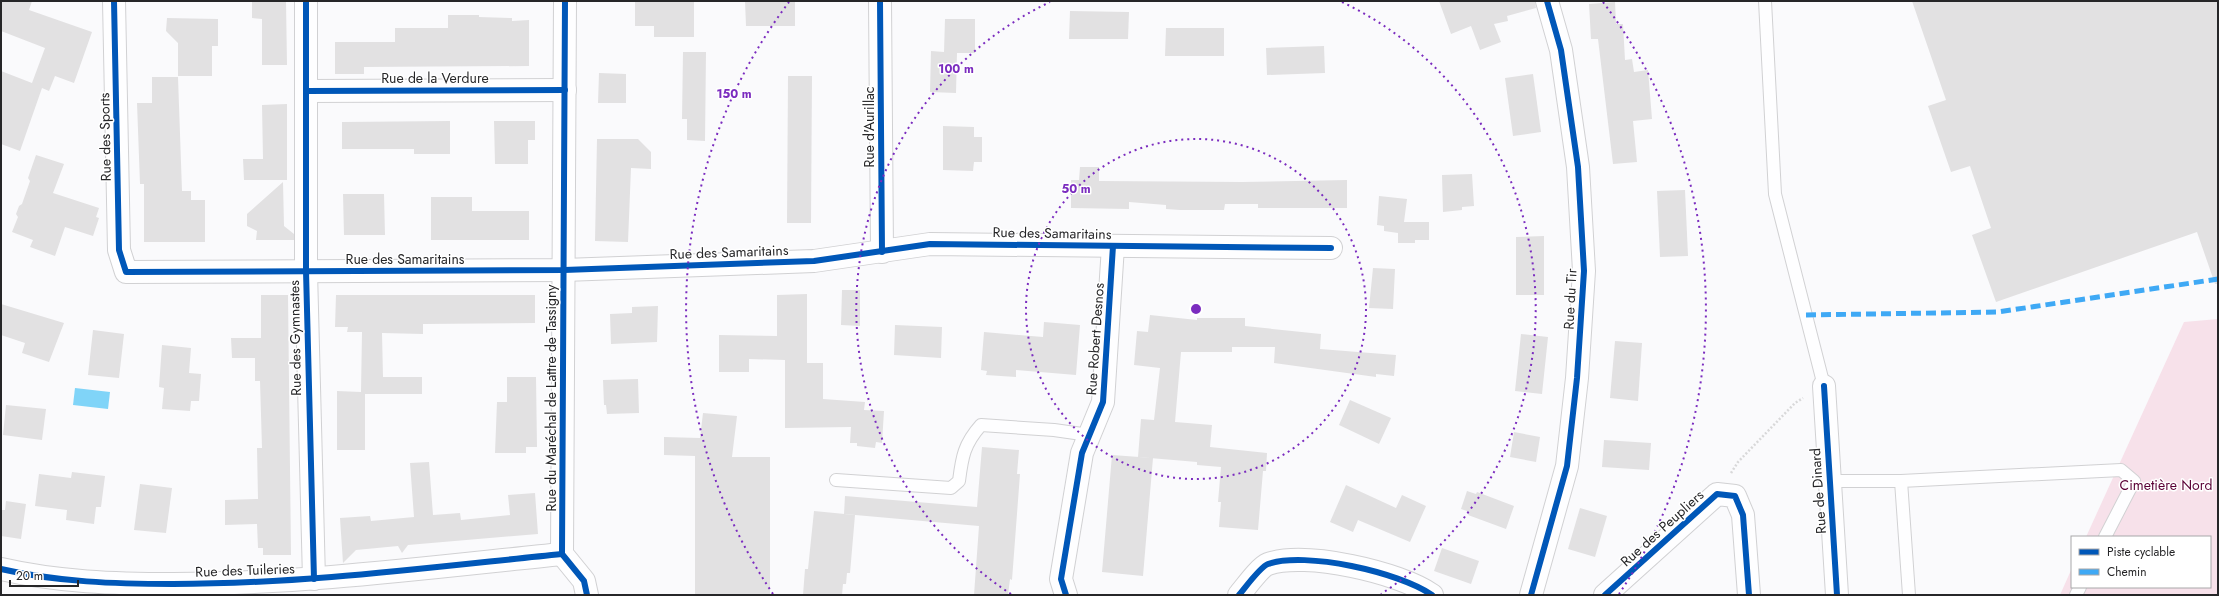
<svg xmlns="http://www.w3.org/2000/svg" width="2219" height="596" font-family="Jost,sans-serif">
<rect width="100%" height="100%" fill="#fafafc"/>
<path fill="#f7e1ea" d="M2218,319V595H2060L2072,568V587H2210V537H2086L2184,322Z"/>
<path fill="#80d4f8" d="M75,388L110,392L108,409L73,405Z"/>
<g fill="#e2e1e2">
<path d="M1,1H32L29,10L92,32L74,83L55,76L49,91L42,88L20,151L1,144V71L32,83L45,48L1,31Z"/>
<path d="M252,1H286L287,65H262V19L252,18Z"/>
<path d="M635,1H694V37H654V26H635Z"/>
<path d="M745,1H795V26H746Z"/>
<path d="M1439,1H1535L1536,8L1507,16L1508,21L1494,24L1501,42L1480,50L1471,26L1451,34Z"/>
<path d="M1912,1H2218V284H2215L2197,232L1996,302L1972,235L1991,228L1970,166L1951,172L1928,106L1946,100Z"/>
<path d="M1615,2L1616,24H1623L1625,60L1632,59L1634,72L1648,70L1652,119L1633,121L1637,162L1613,164L1598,39H1591L1589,4Z"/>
<path d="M1070,11L1129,12L1128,39H1069Z"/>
<path d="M448,15H479V17L512,18V21L529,20V66L364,67V74H335V42H395V28H448Z"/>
<path d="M167,18L218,19V46H212V76H178V43L166,31Z"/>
<path d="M945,19H975V53H957L956,93L930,92L931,51L944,52Z"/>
<path d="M1166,28H1224V56H1165Z"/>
<path d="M1324,46L1325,73L1267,75L1266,48Z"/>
<path d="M683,52H706L705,141L687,140V119H682Z"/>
<path d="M599,73L626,74V103H598Z"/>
<path d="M1533,74L1541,132L1513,136L1505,78Z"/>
<path d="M788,76H812L811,223H787Z"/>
<path d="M152,77H178L182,191H191V200H205V242H144V184H140L137,103H152Z"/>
<path d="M287,104V180H244L243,159H263L262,105Z"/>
<path d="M450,121V154H414V149H342V122Z"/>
<path d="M494,121H535V140H528V164H495Z"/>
<path d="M943,126L974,127V137H982V162H974L973,171L943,170Z"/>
<path d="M597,139H638L651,152V169L631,168L628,242L595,241Z"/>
<path d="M36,155L64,164L53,193L99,208L96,217L99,218L93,236L65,227L55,256L30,247L33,240L12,232L18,217L16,214L19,206L22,204L30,181L28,178Z"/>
<path d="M1080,167H1099V181L1242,182L1347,180V208H1258V204H1225L1224,210H1180L1166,209V205L1129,202V209L1071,208V180H1079Z"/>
<path d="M1472,174L1474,206L1462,207V210L1443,212L1442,175Z"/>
<path d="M283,182L284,226L294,234V240H256L257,231L247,226V214Z"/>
<path d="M1685,190L1688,256L1660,257L1657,191Z"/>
<path d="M343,194H384L385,235H344Z"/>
<path d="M1379,196L1407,199L1404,222H1429V240H1415V243H1398V233L1384,231V226L1377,225Z"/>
<path d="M431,197H472V211H529V240H431Z"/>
<path d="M1544,236V295H1516V237Z"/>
<path d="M1373,268L1395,269L1393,309L1369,308Z"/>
<path d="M842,290H860V326L841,325Z"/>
<path d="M807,294V363H823V399L865,402L864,410L884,411L882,443L876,442L875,448L857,446V443H850L851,427L785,428V360L749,359V372H719V335L777,336V295Z"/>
<path d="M261,295H288L291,555H263V548H258L257,524L225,525V500L258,499L257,448H262L260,381H255V358H232L231,338H261Z"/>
<path d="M336,295H535V323L423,324V334L382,333L383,377H422V394H365V450H337V391L361,392L362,332H347L348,327H335Z"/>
<path d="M1,304L64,323L49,362L22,353L25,343L1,335Z"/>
<path d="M658,306L657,342L611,344L610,314L632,313V307Z"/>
<path d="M1150,315L1197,320V318H1245V326L1321,334L1320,349L1396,355L1394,376L1376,374V377L1274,363L1275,347H1232V352H1181L1175,422L1212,425L1210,447L1267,453L1266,471H1263L1258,530L1219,527L1221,502H1218L1221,467L1197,465V462L1138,457L1141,419L1154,420L1160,368L1134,365L1137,331L1148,332Z"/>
<path d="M1044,322L1080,325L1076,375L1016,370V377L986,375L987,371L981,370L984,332L1043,337Z"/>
<path d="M895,325L942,327L941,358L894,355Z"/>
<path d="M93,330L124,334L119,378L88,375Z"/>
<path d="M1521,334L1548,337L1542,394L1515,391Z"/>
<path d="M1615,341L1642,343L1638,401L1610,398Z"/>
<path d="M162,345L191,348L189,373L201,374L199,401H191L190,411L162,409L164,388L159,387Z"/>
<path d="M507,377H536L537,447H526V453H495L497,402H507Z"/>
<path d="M638,379L639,413L607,414L606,405H604L603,380Z"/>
<path d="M1350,400L1391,418L1379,444L1339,425Z"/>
<path d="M6,405L46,409L42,440L3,435Z"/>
<path d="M703,413L737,416L732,457H770V595H695V456L664,455V437L700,438Z"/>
<path d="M1514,432L1540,437L1536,462L1510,457Z"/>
<path d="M1604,440L1651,443L1649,470L1602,467Z"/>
<path d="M982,447L1019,450L1017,474H1020L1012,580L1010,579L1008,595H974L979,526L844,514L845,496L977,507Z"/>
<path d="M1112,455L1153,458L1143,576L1102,572Z"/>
<path d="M429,462L433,515L460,513L461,520L510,515L508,495L535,493L538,534L408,545L402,553L398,546L356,550L343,563L340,518L370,516L371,521L414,517L410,463Z"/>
<path d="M72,472L105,476L101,507H96L94,524L66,520L67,510L35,506L39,474L71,478Z"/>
<path d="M140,484L172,488L166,533L134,530Z"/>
<path d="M1346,485L1396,508L1402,495L1426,506L1410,542L1358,520L1353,532L1330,522Z"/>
<path d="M1467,491L1476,494L1477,492L1514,506L1506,529L1468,515L1470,512L1461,509Z"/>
<path d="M6,501L26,504L21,539L1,536V510H5Z"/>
<path d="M1580,508L1607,516L1595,557L1568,549Z"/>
<path d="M814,511L855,515L850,573H847L846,584H843L842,595H803L805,569H808Z"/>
<path d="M1442,548L1479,561L1471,584L1434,571Z"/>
</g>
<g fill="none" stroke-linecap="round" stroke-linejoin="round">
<g stroke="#d1d1d3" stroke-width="14">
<g id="service">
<path d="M1765,1L1775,194L1824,386"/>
<path d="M836,480L951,488L959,481C962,457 964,444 981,425L1054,430L1089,435"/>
<path d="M1830,481H1901"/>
<path d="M1909,595L1901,481L2121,470L2134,481L2105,537"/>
<path d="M2076,595L2080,587"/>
</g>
</g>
<g stroke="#d1d1d3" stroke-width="24">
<g id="minor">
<path d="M114,1L119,250L126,272L564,270L814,261L930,244L1331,248"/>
<path d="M306,1V271L314,579"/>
<path d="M565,1L562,554L584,581L587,595"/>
<path d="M880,1L882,252"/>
<path d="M306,91L565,90"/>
<path d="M1824,386L1837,595"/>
<path d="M1,569C57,582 116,584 173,584C303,584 433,567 562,554"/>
<path d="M1066,595L1061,579L1082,453L1103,402L1113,246"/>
<path d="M1239,595C1245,588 1260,567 1268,564C1305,551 1399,572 1432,595"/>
<path d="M1531,595L1567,466L1577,378L1584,271L1578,167L1561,50L1547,1"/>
<path d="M1605,595L1717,494L1735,496L1743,515L1749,595"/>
</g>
</g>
<path stroke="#d8d8d9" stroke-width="2.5" stroke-dasharray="2 2" stroke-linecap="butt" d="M1731,473L1738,462L1795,403L1803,398"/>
<use href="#service" stroke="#fefeff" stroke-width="12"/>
<use href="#minor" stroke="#fefeff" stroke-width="22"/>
<path stroke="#3fa9f5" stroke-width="5" stroke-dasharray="10 5" stroke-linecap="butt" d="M1806,315L1998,312L2218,279"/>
<g stroke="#fff" stroke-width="8">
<g id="cycleway">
<path d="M114,1L119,250L126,272L564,270L814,261L930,244L1331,248"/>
<path d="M306,1V271L314,579"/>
<path d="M565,1L562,554L584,581L587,595"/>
<path d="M880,1L882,252"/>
<path d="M306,91L565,90"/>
<path d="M1824,386L1837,595"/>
<path d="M1,569C57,582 116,584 173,584C303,584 433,567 562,554"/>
<path d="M1066,595L1061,579L1082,453L1103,402L1113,246"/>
<path d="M1239,595C1245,588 1260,567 1268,564C1305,551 1399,572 1432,595"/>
<path d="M1531,595L1567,466L1577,378L1584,271L1578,167L1561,50L1547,1"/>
<path d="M1605,595L1717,494L1735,496L1743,515L1749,595"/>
</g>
</g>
<use href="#cycleway" stroke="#0057b8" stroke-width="6"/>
</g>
<g fill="none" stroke="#7b2cbf" stroke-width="2" stroke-dasharray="2 4">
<circle cx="1196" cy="309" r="170"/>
<path d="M1011 594A340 340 0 0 1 1050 2M1342 2A340 340 0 0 1 1381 594"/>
<path d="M773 594A510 510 0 0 1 789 2M1603 2A510 510 0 0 1 1619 594"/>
</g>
<g text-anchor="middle" stroke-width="3" stroke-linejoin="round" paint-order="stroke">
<g font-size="14" fill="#262628" stroke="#fff">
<text x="435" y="83">Rue de la Verdure</text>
<text transform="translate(869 127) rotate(-90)" y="5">Rue d'Aurillac</text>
<text transform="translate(105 137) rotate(-91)" y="5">Rue des Sports</text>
<text transform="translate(1052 233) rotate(1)" y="5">Rue des Samaritains</text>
<text transform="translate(729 252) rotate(-2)" y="5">Rue des Samaritains</text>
<text x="405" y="264">Rue des Samaritains</text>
<text transform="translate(1570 299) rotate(-87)" y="5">Rue du Tir</text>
<text transform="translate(295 338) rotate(-91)" y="5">Rue des Gymnastes</text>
<text transform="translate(1095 339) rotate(-86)" y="5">Rue Robert Desnos</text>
<text transform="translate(551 398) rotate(-90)" y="5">Rue du Maréchal de Lattre de Tassigny</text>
<text transform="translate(1818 491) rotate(-94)" y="5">Rue de Dinard</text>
<text transform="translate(1662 528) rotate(-42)" y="5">Rue des Peupliers</text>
<text transform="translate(245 570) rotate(-2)" y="5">Rue des Tuileries</text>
</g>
<g font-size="14" fill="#5a0035" stroke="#fff">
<text x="2166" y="490">Cimetière Nord</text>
</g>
</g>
<circle cx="1196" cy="309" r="6" fill="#7b2cbf" stroke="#fff" stroke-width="2"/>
<g font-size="12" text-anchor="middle" font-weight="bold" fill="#7b2cbf" stroke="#fff" stroke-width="3" stroke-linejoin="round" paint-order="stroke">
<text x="956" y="73">100 m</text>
<text x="734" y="98">150 m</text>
<text x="1076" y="193">50 m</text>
</g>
<rect width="2219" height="596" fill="none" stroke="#262628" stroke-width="4"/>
<rect x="2071" y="536" width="140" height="52" fill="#ffffff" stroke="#a8a8a9"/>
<rect x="2079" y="549" width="20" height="6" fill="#0057b8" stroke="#a8a8a9"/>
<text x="2107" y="556" font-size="12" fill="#262628">Piste cyclable</text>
<rect x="2079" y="569" width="20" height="6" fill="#3fa9f5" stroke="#a8a8a9"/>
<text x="2107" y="576" font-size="12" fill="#262628">Chemin</text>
<path d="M10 580v6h68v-6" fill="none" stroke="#262628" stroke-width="2"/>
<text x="16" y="580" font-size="12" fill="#262628" stroke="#ffffff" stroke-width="3" paint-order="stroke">20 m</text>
</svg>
